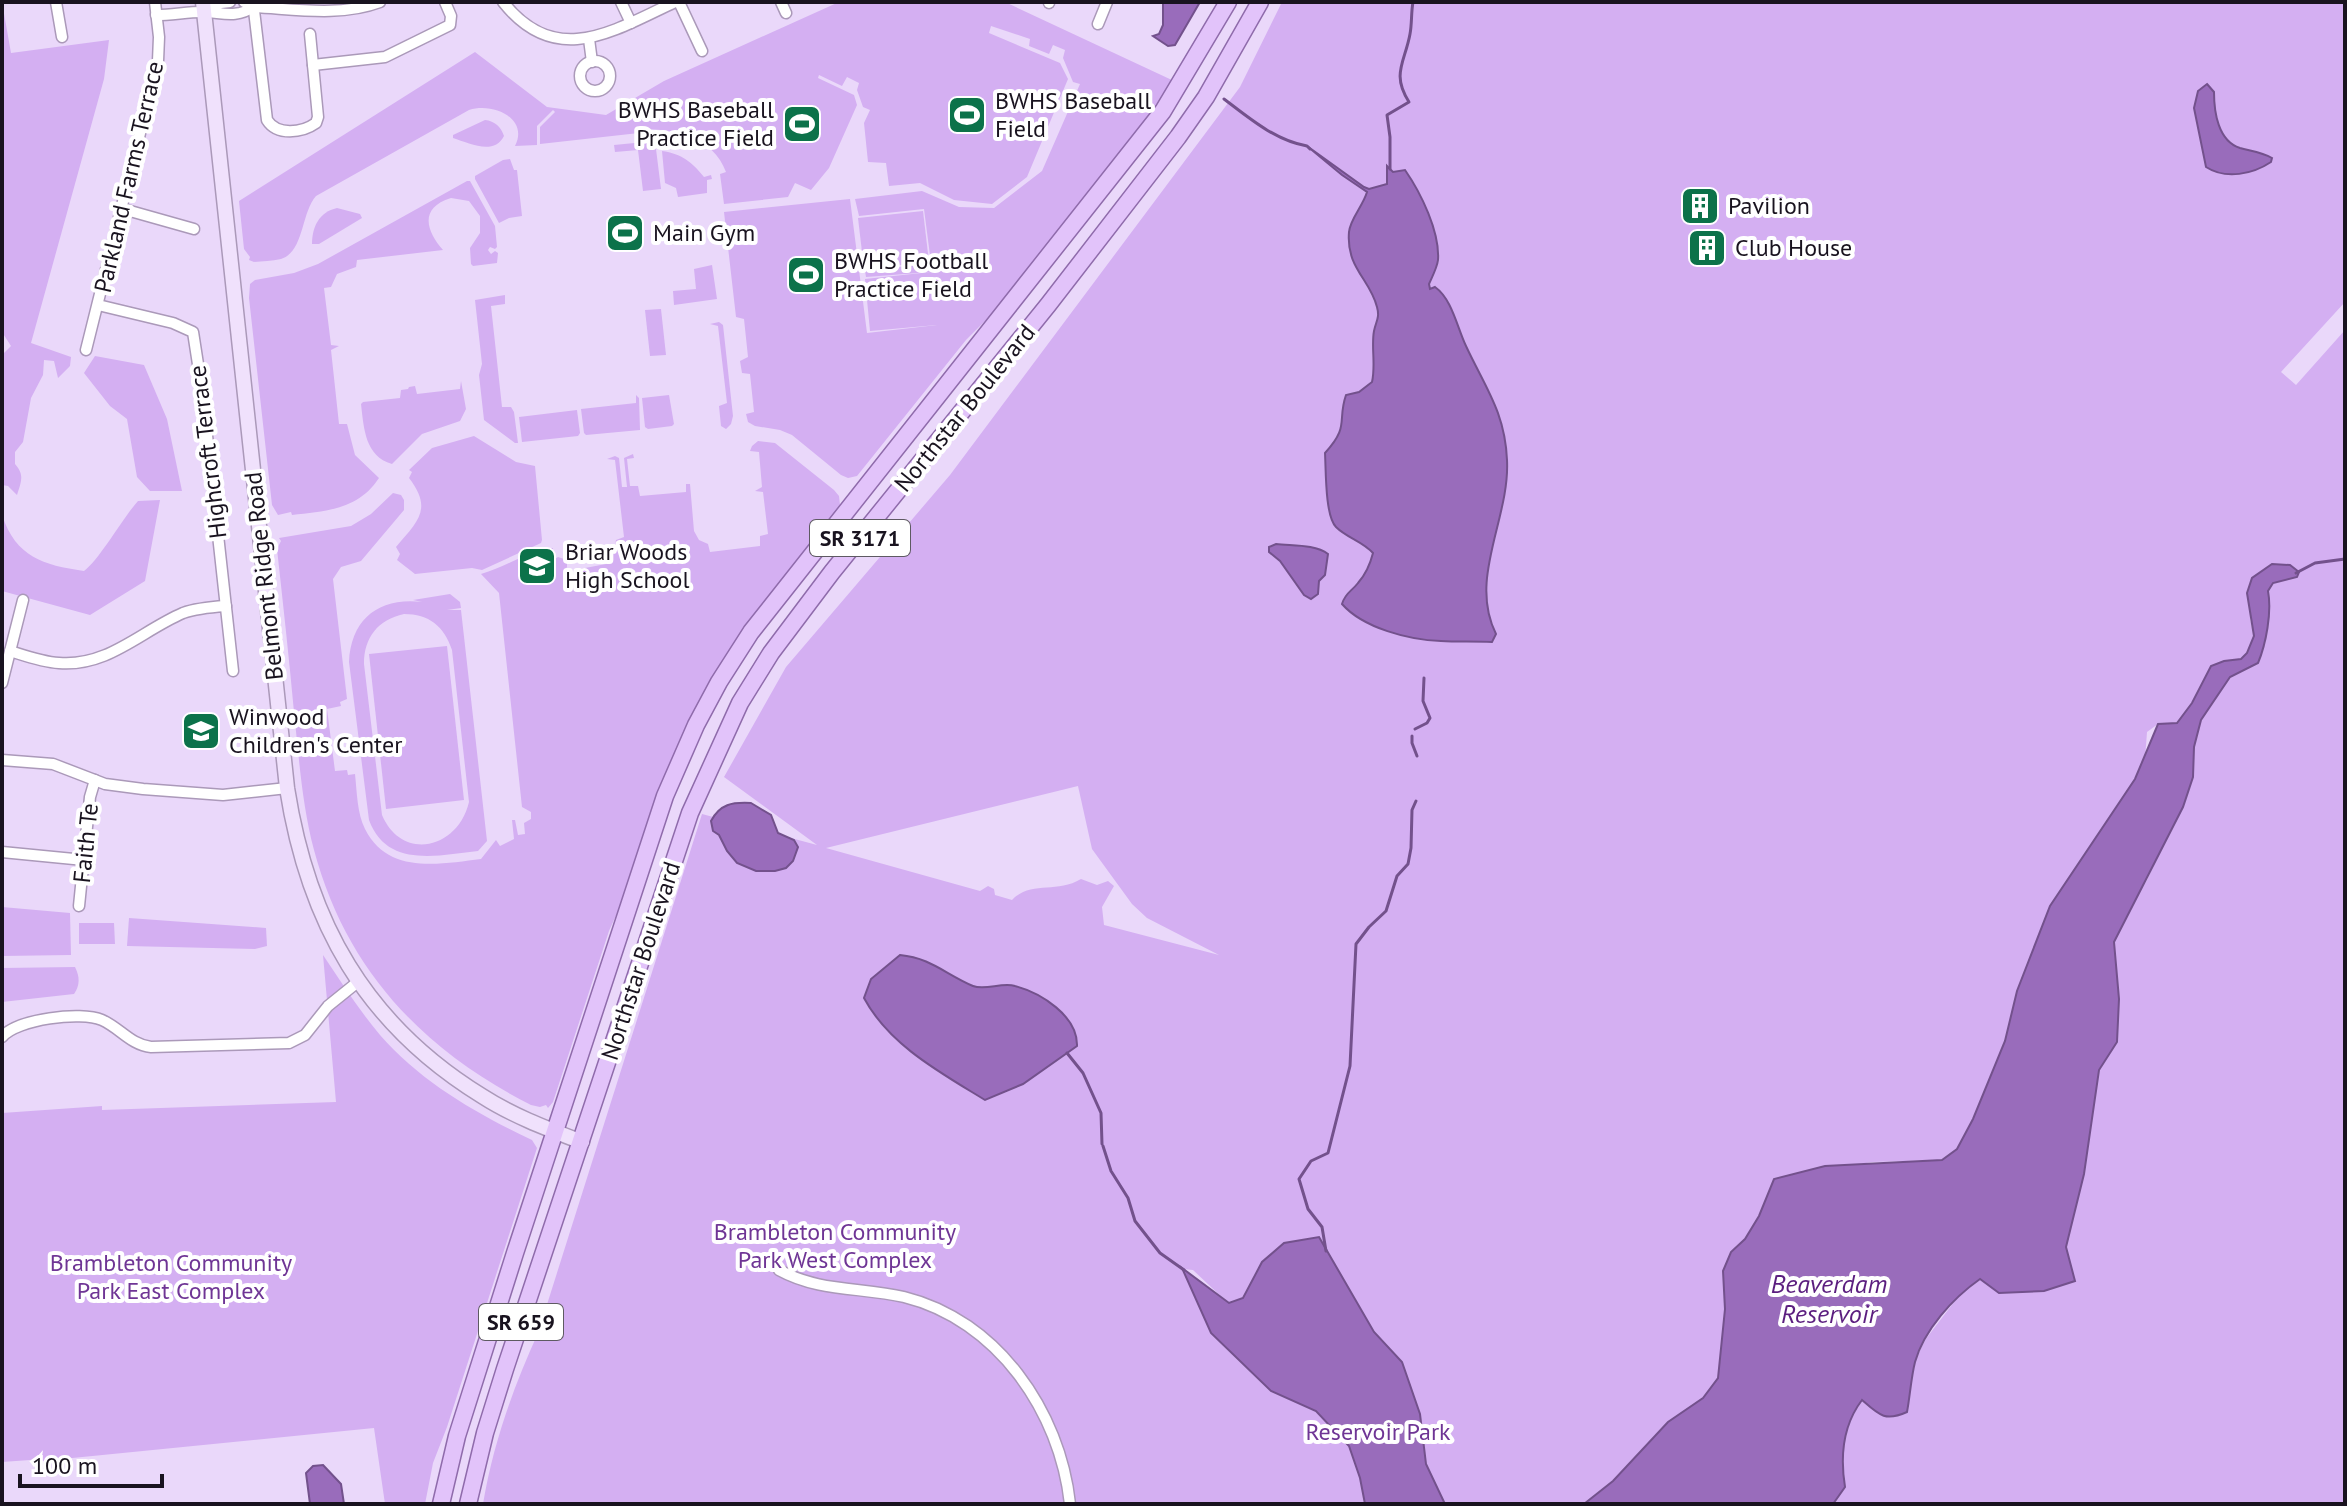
<svg xmlns="http://www.w3.org/2000/svg" width="2347" height="1506" font-family="'PT Sans',sans-serif">
<rect width="100%" height="100%" fill="#ead8fa"/>
<g fill="#d4aff2" fill-rule="evenodd">
<path d="M2,2L11,53L109,40L104,79L31,343L71,357L70,366L58,378L54,361L44,360L43,375L31,398L23,442L15,452V464C25,475 21,482 17,495L8,486L2,485V355L11,346L2,332Z"/>
<path d="M839,2H1005L1174,81L1157,109L1001,305L966,340L857,476L848,478L841,475L792,435L780,430L755,426L748,422L746,414L754,412L750,374L742,373L740,361L748,357L744,319L736,317L724,212L850,199L867,333L937,325L870,331L865,279L931,272L866,277L865,271L931,263L924,209L859,216L855,199L922,191L959,207L994,208L1042,171L1080,84L1073,82L1063,58L1065,50L1053,45L1049,54L1029,46L1030,39L991,26L989,33L1060,63L1068,79L1027,177L992,204L954,200L920,183L889,186L886,163L868,162L864,123L870,110L863,107L857,90L859,83L847,77L842,86L819,75L818,78L854,95L857,105L829,168L811,190L795,183L788,197L724,204L720,174L726,172C713,137 676,129 641,129L639,133L540,144V127L555,112L553,110L537,126V145L515,146C529,119 494,102 469,110L316,196C301,213 304,252 281,259C272,261 262,261 254,262L249,260L250,257L244,249L239,201L475,52L547,107L606,115L664,81Z"/>
<path d="M1282,2H2345V302L2281,372L2296,385L2345,330V1504H1833L1845,1487C1840,1455 1844,1426 1862,1399L1907,1412L1915,1361L1925,1340L1961,1293L1980,1279L2066,1247L2084,1174L2099,1070L2117,1042L2114,942L2126,914L2147,880L2193,777L2194,747L2201,720L2230,677L2245,670L2265,645L2270,603L2268,591L2273,583L2297,577L2272,564L2250,619L2254,636L2247,653L2241,659L2224,661L2211,666L2192,703L2177,723L2158,724L2147,732L2145,759L2135,779L2050,906L2017,991L2005,1041L1973,1119L1957,1149L1942,1160L1872,1162L1774,1179L1759,1216L1745,1239L1731,1252L1723,1271L1725,1309L1718,1378L1703,1398L1668,1422L1613,1481L1584,1504H483C493,1444 513,1388 538,1333L702,814L817,845L724,777L786,667L950,475L1240,87ZM1078,786L1092,849L1132,904L1147,918L1219,955L1104,925L1102,907L1114,886L1108,881L1097,885L1081,879C1056,894 1031,880 1012,900L995,895L994,889L988,886L980,891L826,848ZM1319,1237L1374,1332L1271,1391L1211,1333L1183,1269L1193,1270L1228,1303L1243,1298L1262,1262Z"/>
<path d="M485,120C495,121 501,127 504,136C494,156 469,143 453,138V135Z"/>
<path d="M655,141L661,189L643,191L638,150L615,152L614,145Z"/>
<path d="M662,151C682,154 692,162 704,177L711,175L712,179L707,180V193L678,197L676,188L665,183Z"/>
<path d="M510,159L514,170H517L522,216L509,218L499,223L475,179V176L503,160Z"/>
<path d="M467,181H470L495,226L497,247L495,249L490,247L488,250L491,254L495,251L498,253L497,263L473,266L471,264L470,248L480,233V216L469,201L451,198C418,208 427,232 443,250L357,260L356,267L337,274L331,287L324,288L331,345L339,346L331,350L339,424H347L355,455L379,478C358,510 326,511 292,515L291,512L278,515L272,505L249,298L250,284L255,280L294,273L318,264Z"/>
<path d="M337,208L360,214L362,218L319,244H312C312,227 319,212 337,208Z"/>
<path d="M923,211L929,262L864,269L858,218Z"/>
<path d="M712,265L717,299L674,305L673,291L696,289L694,269Z"/>
<path d="M505,295V304L491,306L502,407H511L514,412L518,443H515L484,420L479,375L482,364L475,300Z"/>
<path d="M661,309L666,355L650,356L645,310Z"/>
<path d="M719,322L723,325L733,416L731,424L726,429L721,426L719,406L727,403L718,326L710,324Z"/>
<path d="M95,356L144,365L167,419L182,491H150L137,477L127,419L110,406L84,373Z"/>
<path d="M461,381L466,409L460,421L422,434L392,464C365,456 364,429 361,404L363,402L400,398L401,390L408,389L409,387L415,386L417,394L460,389Z"/>
<path d="M636,395L639,398L640,430L586,435L584,433L581,409L636,403Z"/>
<path d="M669,395L674,424L672,426L648,429L645,427L642,398Z"/>
<path d="M577,410L580,433L578,436L522,442L519,417Z"/>
<path d="M474,436L516,462L535,466L542,540L541,543L482,570L472,568L415,574L397,560L400,554L396,547C418,521 433,509 409,478L412,472L409,470L432,448Z"/>
<path d="M758,441L775,443L834,490L839,496L840,505L743,632L609,931L553,1102L548,1108L546,1105L540,1107L531,1105C423,1050 346,970 314,850C302,805 299,758 294,712C289,658 283,603 277,549L281,541L279,538L351,526L371,514L393,493L401,495L404,500V510L361,561L341,567L333,579L347,699L340,702L341,706L327,709L335,771L347,770L348,775L355,774C357,792 357,813 365,829C388,875 440,864 481,859L496,840L500,846L514,839L512,820H515L518,835L525,834L524,823L531,819V812L522,807L499,593L481,574C506,567 527,551 553,548L552,553L537,560L542,567L558,557L567,560V567L564,572L606,564V556L614,550L616,540L624,537L615,460L607,459L615,456L619,458L622,487H627L624,458L633,454L634,458L627,459L630,486H638L640,496L686,492V484H690L694,531L699,540L708,544L710,552L760,546V536L768,534L763,492L755,491L762,487L759,452L750,451L752,446Z"/>
<path d="M160,500L145,581L90,615L2,591V515C16,557 43,565 84,571C100,559 122,519 138,501Z"/>
<path d="M450,594L460,602L461,608L447,610H461L487,841L478,851C439,855 387,869 369,820L349,662C351,619 379,597 422,602L413,600ZM404,614C429,614 444,626 452,650L469,802C458,849 402,862 382,815L364,664C364,637 378,620 404,614Z"/>
<path d="M447,646L464,800L386,809L369,654Z"/>
<path d="M2,907L70,913L71,955L2,956Z"/>
<path d="M129,918L266,928L267,946L255,949L127,946Z"/>
<path d="M79,923H114L115,944H79Z"/>
<path d="M323,955C341,982 359,1010 380,1035C421,1082 477,1114 532,1140L537,1148L447,1427L433,1463L425,1504H385L374,1428L32,1462L30,1460L2,1462V1113L102,1106V1110L336,1102Z"/>
<path d="M75,967C80,977 80,985 74,994L2,1002V968Z"/>
</g>
<g fill="#996cbb" stroke="#73518c" stroke-width="2">
<path d="M1163,2H1200L1175,45L1168,46L1153,36L1159,34L1163,25Z"/>
<path d="M2207,84L2214,92C2214,112 2218,141 2240,148C2251,151 2262,152 2272,158L2271,162C2253,174 2226,180 2206,167L2194,108L2198,91Z"/>
<path d="M1307,146L1364,187L1369,189L1387,184V166L1393,172L1405,170C1421,193 1440,232 1438,260C1437,268 1432,277 1429,284L1430,289L1435,287C1452,299 1457,327 1466,346C1485,387 1505,412 1507,460C1510,519 1468,578 1496,634L1492,642C1474,641 1458,642 1441,641C1409,640 1363,628 1342,604C1345,593 1352,591 1358,583C1366,574 1370,565 1373,553C1362,541 1347,538 1336,527C1325,516 1326,470 1325,453C1350,426 1337,421 1346,395L1359,392L1372,382C1376,365 1371,347 1374,331C1376,321 1380,318 1377,307C1370,279 1346,268 1349,232C1350,219 1363,206 1367,192L1342,175Z"/>
<path d="M1276,544C1292,546 1315,544 1328,554L1325,575L1319,581L1318,594L1311,599L1304,595L1280,561L1269,552V547Z"/>
<path d="M2272,564L2290,565L2299,572L2297,577L2273,583L2268,591C2272,612 2266,644 2258,663L2230,677L2201,720L2194,747L2193,777L2183,807L2114,942L2119,999L2117,1042L2099,1070L2084,1174L2066,1247L2075,1281L2044,1291L1999,1293L1980,1279C1953,1298 1924,1330 1915,1362C1911,1378 1910,1396 1907,1412C1885,1422 1879,1415 1862,1400C1843,1425 1840,1456 1845,1487L1833,1504H1584L1613,1481L1668,1422L1703,1398L1718,1378L1725,1309L1723,1271L1731,1252L1745,1239L1759,1216L1774,1179L1825,1166L1942,1160L1957,1149L1973,1119L2005,1041L2017,991L2050,906L2135,779L2158,724L2177,723L2192,703L2211,666L2224,661L2241,659L2247,653L2254,636L2247,593L2252,578Z"/>
<path d="M751,803L771,815L778,833L794,840L798,847L793,861L786,868L775,871H756L737,863L727,851L719,835L713,831L711,821C720,804 732,802 751,803Z"/>
<path d="M900,955C931,958 945,974 973,986C985,991 1002,982 1015,986C1041,993 1078,1016 1077,1046L1023,1084L985,1100C941,1073 889,1045 864,998L871,979Z"/>
<path d="M1319,1237L1374,1332L1402,1362L1420,1414L1426,1464L1445,1504H1365L1360,1478L1349,1446L1316,1411L1271,1391L1211,1333L1182,1268L1229,1303L1243,1298L1262,1262L1284,1243Z"/>
<path d="M323,1465L341,1484L344,1504H310L306,1473L313,1466Z"/>
</g>
<g fill="none" stroke-linecap="round" stroke-linejoin="round">
<g stroke="#73518c" stroke-width="3">
<path d="M1224,99C1249,118 1276,141 1307,146L1310,149"/>
<path d="M1390,169V137L1387,115L1409,102C1391,74 1405,62 1410,34C1412,24 1411,13 1413,2"/>
<path d="M2296,573L2315,563L2345,559"/>
<path d="M1415,729L1427,723L1430,718L1423,701L1424,678"/>
<path d="M1412,736V743L1417,756"/>
<path d="M1067,1053L1083,1073L1101,1113L1102,1144"/>
<path d="M1103,1146L1111,1171L1128,1198L1135,1221L1160,1253L1184,1270"/>
<path d="M1326,1251L1322,1227L1308,1209L1299,1179L1311,1161L1328,1153L1350,1066L1356,944L1369,927L1386,911L1397,876L1408,864L1411,848L1412,810L1416,801"/>
</g>
<g stroke="#ab99b9" stroke-width="13">
<g id="street">
<path d="M56,2L62,37"/>
<path d="M244,2L253,7C295,9 340,17 380,2"/>
<path d="M253,2L267,120C277,136 302,133 316,123L318,117L310,34"/>
<path d="M503,2C556,69 613,31 675,2"/>
<path d="M621,2L631,23"/>
<path d="M679,2L702,51"/>
<path d="M781,2L786,13"/>
<path d="M1049,3V2"/>
<path d="M204,12L221,3L230,2"/>
<path d="M156,15C172,15 187,12 202,12C221,12 236,19 253,7"/>
<path d="M1098,24L1107,2"/>
<path d="M589,39L592,62"/>
<circle cx="595" cy="76" r="15"/>
<path d="M313,65L385,57L450,25L451,16L445,2"/>
<path d="M123,209L194,229"/>
<path d="M98,305L173,323L193,332L202,390L233,671"/>
<path d="M86,350L158,61L159,37L155,2"/>
<path d="M10,651C26,656 42,662 59,663C108,667 141,631 183,613C197,608 212,607 226,606"/>
<path d="M2,683L23,600"/>
<path d="M2,760L53,764L105,784L143,789L223,795L287,788"/>
<path d="M2,852L84,860"/>
<path d="M79,906L90,797L95,780"/>
<path d="M2,1037C17,1019 81,1011 102,1020C120,1028 131,1045 151,1047L289,1043L305,1035L328,1006L359,981"/>
<path d="M779,1270C819,1292 861,1287 904,1297C997,1320 1060,1411 1070,1504"/>
</g>
</g>
<g stroke="#ab99b9" stroke-width="17">
<path id="secondary" d="M203,2L287,788C308,922 365,1024 482,1096C513,1116 548,1129 582,1142"/>
</g>
<g stroke="#8f6bab" stroke-width="19">
<g id="primary">
<path d="M441,1504L457,1436L515,1253L665,796L696,725L719,682L751,632L1163,111L1228,2"/>
<path d="M468,1504L485,1433L505,1369L690,813L740,703L771,653L832,572L1048,305L1178,137L1206,97L1260,2"/>
</g>
</g>
<use href="#street" stroke="#fff" stroke-width="10"/>
<use href="#secondary" stroke="#f0e1fc" stroke-width="14"/>
<use href="#primary" stroke="#e2c3fa" stroke-width="16"/>
</g>
<defs>
<g id="stadium-square" transform="scale(2)"><rect x="-9" y="-9" width="18" height="18" rx="4" fill="#0c724a" stroke="#fff"/><path d="M0-5a6.5 5 0 1 0 0 10a6.5 5 0 1 0 0-10ZM-3.5-1.8h7v3.6h-7Z" fill="#fff"/></g>
<g id="building-square" transform="scale(2)"><rect x="-9" y="-9" width="18" height="18" rx="4" fill="#0c724a" stroke="#fff"/><path d="M-4-6H4V6H1V3H-1V6H-4ZM-2.5-4.3h1.7v1.8h-1.7ZM.8-4.3h1.7v1.8H.8ZM-2.5-1h1.7V.8h-1.7ZM.8-1h1.7V.8H.8Z" fill="#fff"/></g>
<g id="school-square" transform="scale(2)"><rect x="-9" y="-9" width="18" height="18" rx="4" fill="#0c724a" stroke="#fff"/><path d="M0-5L7-2L0 1L-7-2ZM-4 1L0 2.5L4 1V4Q0 6-4 4Z" fill="#fff"/></g>
</defs>
<g fill-rule="evenodd">
<use href="#stadium-square" x="967" y="115"/>
<use href="#stadium-square" x="802" y="124"/>
<use href="#building-square" x="1700" y="206"/>
<use href="#stadium-square" x="625" y="233"/>
<use href="#building-square" x="1707" y="248"/>
<use href="#stadium-square" x="806" y="275"/>
<use href="#school-square" x="537" y="566"/>
<use href="#school-square" x="201" y="731"/>
</g>
<g text-anchor="middle" stroke-width="8" stroke-linejoin="round" paint-order="stroke">
<g fill="#fff" stroke="#5e5a62" stroke-width="2">
<rect x="810" y="520" width="100" height="36" rx="6"/>
<rect x="479" y="1304" width="84" height="36" rx="6"/>
</g>
<g font-size="22" font-weight="bold" fill="#19131f">
<text x="860" y="546">SR 3171</text>
<text x="521" y="1330">SR 659</text>
</g>
<g font-size="24" fill="#19131f" stroke="#fff" text-anchor="start">
<text x="995" y="109">BWHS Baseball<tspan x="995" dy="28">Field</tspan></text>
<text x="774" y="118" text-anchor="end">BWHS Baseball<tspan x="774" dy="28">Practice Field</tspan></text>
<text x="1728" y="214">Pavilion</text>
<text x="653" y="241">Main Gym</text>
<text x="1735" y="256">Club House</text>
<text x="834" y="269">BWHS Football<tspan x="834" dy="28">Practice Field</tspan></text>
<text x="565" y="560">Briar Woods<tspan x="565" dy="28">High School</tspan></text>
<text x="229" y="725">Winwood<tspan x="229" dy="28">Children's Center</tspan></text>
</g>
<g font-size="24" fill="#19131f" stroke="#fff">
<text transform="translate(129 177) rotate(-77)" y="8">Parkland Farms Terrace</text>
<text transform="translate(965 408) rotate(-51)" y="8">Northstar Boulevard</text>
<text transform="translate(208 452) rotate(-97)" y="8">Highcroft Terrace</text>
<text transform="translate(264 576) rotate(-96)" y="8">Belmont Ridge Road</text>
<text transform="translate(86 843) rotate(-84)" y="8">Faith Te</text>
<text transform="translate(641 961) rotate(-72)" y="8">Northstar Boulevard</text>
</g>
<g font-size="24" fill="#6f3595" stroke="#fff">
<text x="835" y="1240">Brambleton Community<tspan x="835" dy="28">Park West Complex</tspan></text>
<text x="171" y="1271">Brambleton Community<tspan x="171" dy="28">Park East Complex</tspan></text>
<text x="1378" y="1440">Reservoir Park</text>
</g>
<g font-size="26" font-style="italic" fill="#5b1e7f" stroke="#fff">
<text x="1829" y="1293">Beaverdam<tspan x="1829" dy="30">Reservoir</tspan></text>
</g>
</g>
<rect width="2347" height="1506" fill="none" stroke="#19131f" stroke-width="8"/>
<path d="M20 1474v12h142v-12" fill="none" stroke="#19131f" stroke-width="4"/>
<text x="32" y="1474" font-size="24" fill="#19131f" stroke="#ffffff" stroke-width="6" paint-order="stroke">100 m</text>
</svg>
